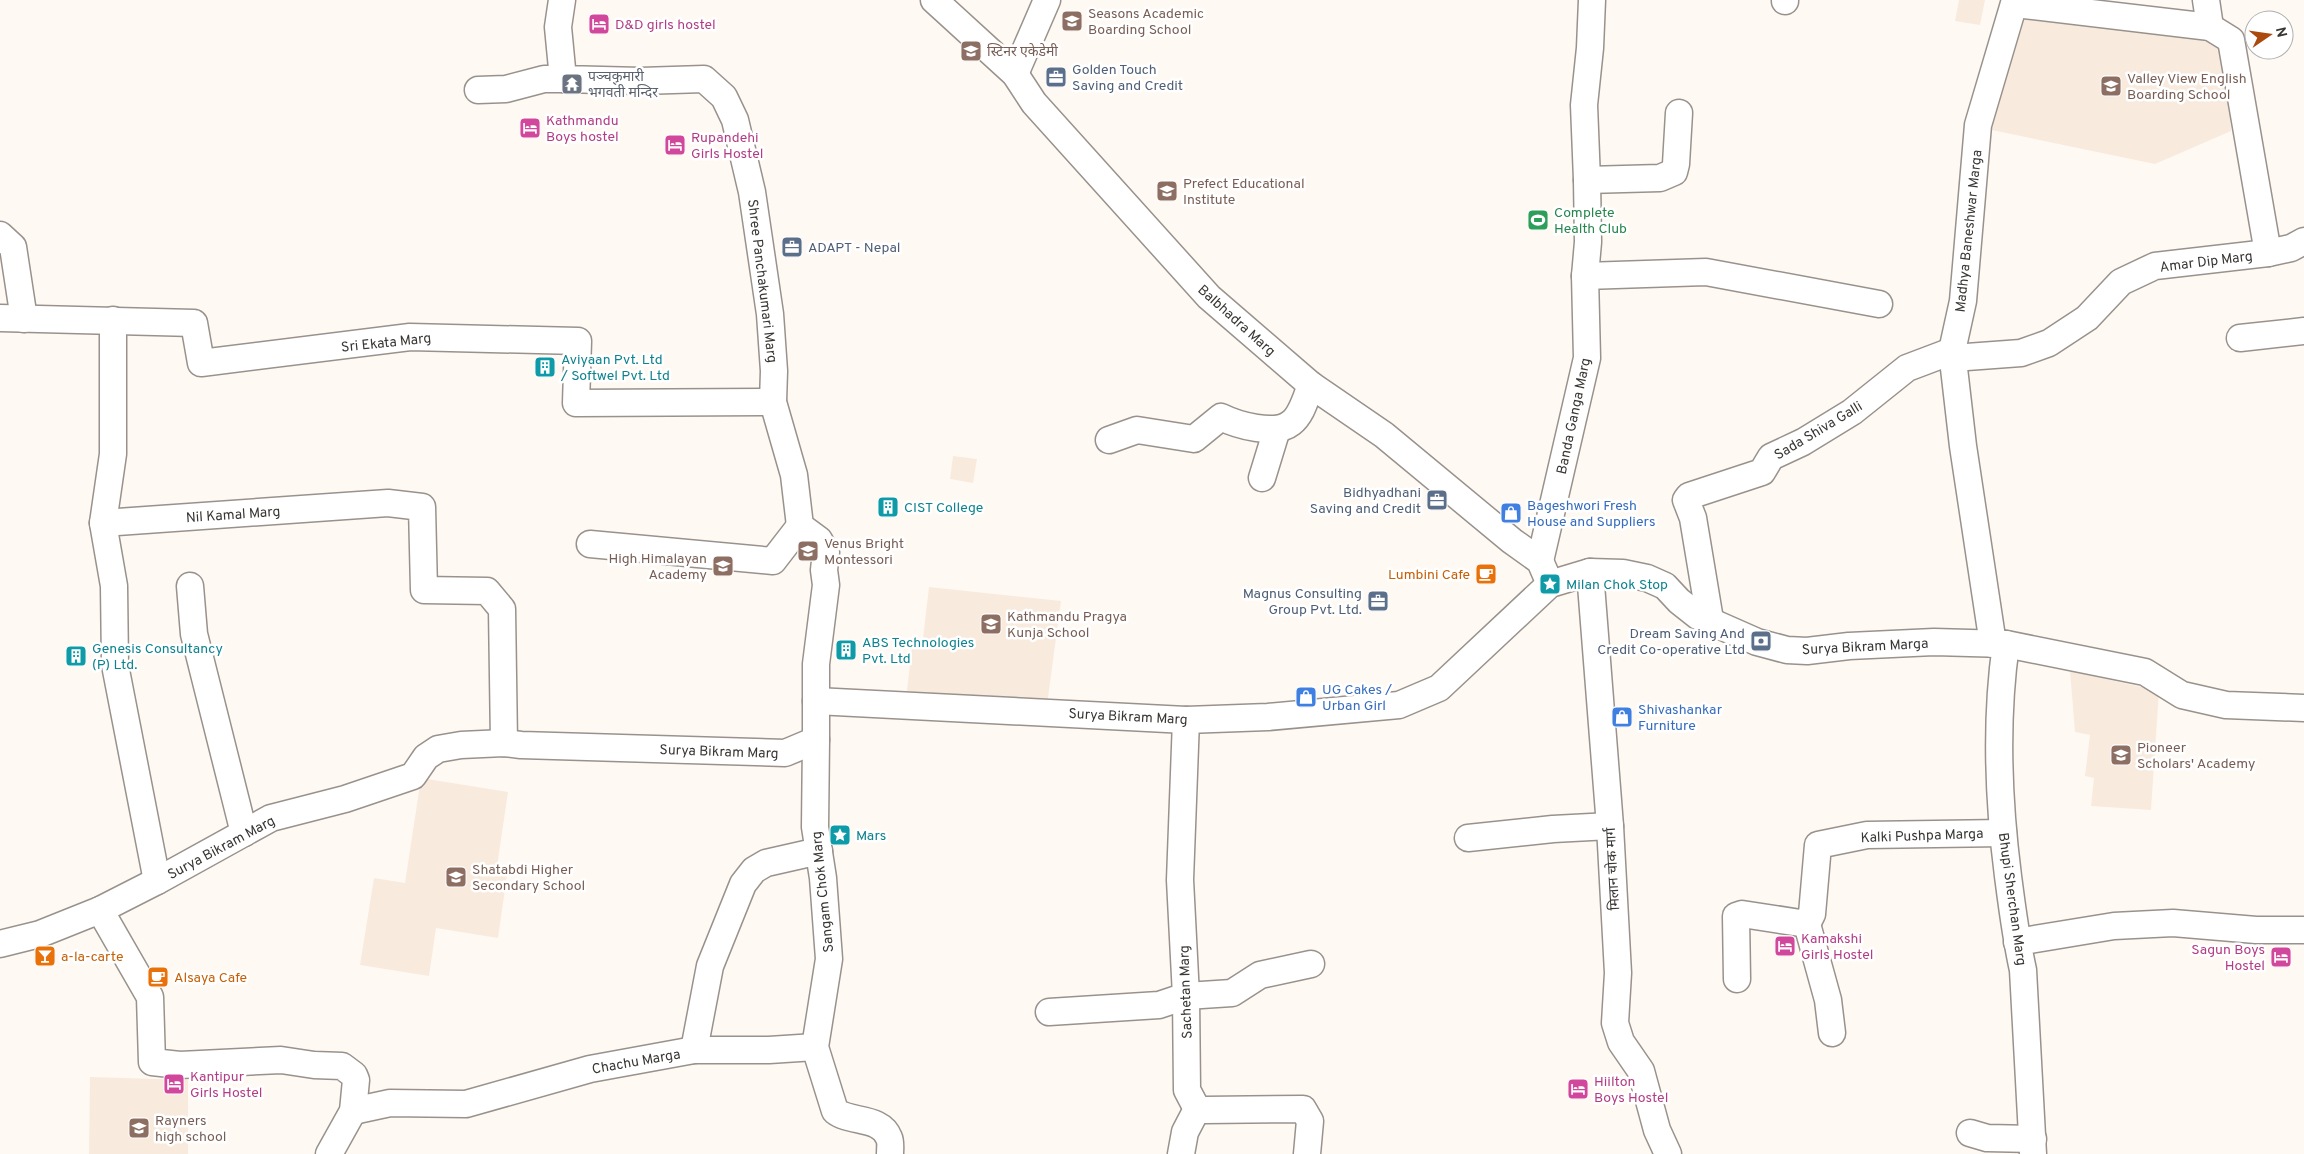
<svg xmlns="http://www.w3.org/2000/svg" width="2304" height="1154" font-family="Overpass,'Noto Sans Devanagari',sans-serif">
<rect width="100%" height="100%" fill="#fff9f3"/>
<g fill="#f8ebde">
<path d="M1959,0H1985L1980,25L1955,21Z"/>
<path d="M2018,12L2225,43L2231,131L2155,164L1982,128Z"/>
<path d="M953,456L977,459L973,483L950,479Z"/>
<path d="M929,587L1061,601L1047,705L906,699L912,646L922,647Z"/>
<path d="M2070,671L2159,691L2151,810L2091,806L2094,778L2085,776L2090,735L2075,732Z"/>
<path d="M421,778L508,792L496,873L507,875L498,938L436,928L429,976L360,965L374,878L405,883Z"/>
<path d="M90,1077L188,1080V1154H89Z"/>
</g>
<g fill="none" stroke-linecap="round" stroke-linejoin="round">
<g stroke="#99928c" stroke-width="29">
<g id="minor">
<path d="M934,0L1015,74L1034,103L1209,297L1311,385L1384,435L1512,541L1540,561L1550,584"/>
<path d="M2206,0L2210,27"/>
<path d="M1785,1V0"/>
<path d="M2015,4L2210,27L2231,40L2268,253"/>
<path d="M1015,74L1047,0"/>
<path d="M478,90L506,89L544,79H563"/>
<path d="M1587,180L1660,178L1674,172L1676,164L1679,113"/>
<path d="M0,235L13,247L24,319"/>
<path d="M1585,276L1706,272L1879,304"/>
<path d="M0,318L194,323L201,363L410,337L578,341L576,403L773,402"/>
<path d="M2240,338L2304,331"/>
<path d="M1953,358L2021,353L2049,343L2087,318L2121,282L2155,266L2268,253L2291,248L2304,241"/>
<path d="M1109,440L1137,430L1194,439L1221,417C1237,425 1275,436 1291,423C1302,415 1306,397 1311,385"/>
<path d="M1262,478L1277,429"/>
<path d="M103,523L113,454V320"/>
<path d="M590,544L773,561L800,526"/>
<path d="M1540,561L1587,358L1585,276L1588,242L1587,180L1584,105L1590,48L1592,0"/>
<path d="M1590,572L1610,826L1618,973L1615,1023L1621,1042L1641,1071L1657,1130L1668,1154"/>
<path d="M190,586L194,634L244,833"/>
<path d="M1710,620L1693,518L1686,500L1689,496L1762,472L1771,457L1803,442L1852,412L1907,368L1952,351"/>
<path d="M1993,644L1963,446L1952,351L1963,301L1978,125L2015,0"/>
<path d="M2006,644C1995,721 1998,798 2008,876C2012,907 2016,939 2023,970L2033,1154"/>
<path d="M816,701L1186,720L1268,717L1399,705L1439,688L1550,584L1590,572L1623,573L1647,578L1665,586L1679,601L1698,616L1757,642L1787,650L1807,651L1849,646L1934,642L2006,644L2145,672L2182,695L2226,705L2304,708"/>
<path d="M1186,720L1180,880L1186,996L1187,1090L1197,1109L1205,1110L1303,1109L1310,1121L1307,1154"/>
<path d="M816,740L815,827L823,878L829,959L815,1047L835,1111C850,1123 881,1116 889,1138C891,1142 890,1150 890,1154"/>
<path d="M1468,838L1553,829L1610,826"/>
<path d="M157,881L115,665L114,586L103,523L388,503L422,507L424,590L487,591L502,609L504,743"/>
<path d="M100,910L150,997L152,1062L180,1065L281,1060L314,1065L342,1066L354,1075L356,1080L353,1111L329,1154"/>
<path d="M1807,924L1828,1000L1832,1033"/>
<path d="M2017,942L2114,926L2173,923L2256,930H2304"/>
<path d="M0,944L40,934L100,910L157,881L271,818L345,799L413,776L426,757L438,749L461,745L504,743L521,745L785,753L816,740V664L826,585L824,570L826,552L819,540L800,526L794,475L773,402L774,371L770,314L752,192L735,120L724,97L704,79L641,81L563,79L558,27L562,0"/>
<path d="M1737,979L1736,916L1742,914L1807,924L1812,914L1818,845L1867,835L2003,833"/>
<path d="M1049,1012L1159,1005L1186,996L1232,993L1260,975L1311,964"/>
<path d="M694,1050L710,966L743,884L754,870L766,863L819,851"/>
<path d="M353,1111L390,1103L466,1104L590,1069L694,1050H769L815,1047"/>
<path d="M1970,1133L1987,1138L2033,1139"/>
<path d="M1181,1154L1185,1132L1197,1109"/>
</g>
</g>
<use href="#minor" stroke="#fff" stroke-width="26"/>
</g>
<defs>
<g id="school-square" transform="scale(1.125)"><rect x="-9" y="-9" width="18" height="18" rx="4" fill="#8d6e63" stroke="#fff"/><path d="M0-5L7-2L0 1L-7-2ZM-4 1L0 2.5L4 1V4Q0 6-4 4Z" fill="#fff"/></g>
<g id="hotel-square" transform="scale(1.125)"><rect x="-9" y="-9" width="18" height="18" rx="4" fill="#d1479c" stroke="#fff"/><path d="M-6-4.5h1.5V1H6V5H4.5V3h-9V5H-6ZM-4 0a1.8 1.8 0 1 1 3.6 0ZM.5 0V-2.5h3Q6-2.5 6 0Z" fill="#fff"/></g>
<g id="office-square" transform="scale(1.125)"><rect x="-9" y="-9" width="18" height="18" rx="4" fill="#5c6f8a" stroke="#fff"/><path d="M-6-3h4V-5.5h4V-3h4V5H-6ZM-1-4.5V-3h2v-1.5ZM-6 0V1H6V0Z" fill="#fff"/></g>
<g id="temple-square" transform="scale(1.125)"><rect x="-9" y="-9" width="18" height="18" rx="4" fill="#6b7280" stroke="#fff"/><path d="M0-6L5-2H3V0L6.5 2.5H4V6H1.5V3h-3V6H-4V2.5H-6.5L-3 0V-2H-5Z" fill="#fff"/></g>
<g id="stadium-square" transform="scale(1.125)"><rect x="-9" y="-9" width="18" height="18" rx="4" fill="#2e9e5b" stroke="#fff"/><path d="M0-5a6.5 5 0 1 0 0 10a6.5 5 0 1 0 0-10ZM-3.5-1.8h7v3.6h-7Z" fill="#fff"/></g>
<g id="building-square" transform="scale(1.125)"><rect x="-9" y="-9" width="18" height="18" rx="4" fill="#0f9aa8" stroke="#fff"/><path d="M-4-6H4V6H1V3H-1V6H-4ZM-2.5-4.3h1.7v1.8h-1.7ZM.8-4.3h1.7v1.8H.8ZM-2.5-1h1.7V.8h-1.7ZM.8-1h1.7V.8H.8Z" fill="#fff"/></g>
<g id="shop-square" transform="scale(1.125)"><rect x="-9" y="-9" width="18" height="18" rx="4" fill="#3f7fe0" stroke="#fff"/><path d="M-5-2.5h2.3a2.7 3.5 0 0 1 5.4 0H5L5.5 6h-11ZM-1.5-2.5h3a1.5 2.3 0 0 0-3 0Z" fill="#fff"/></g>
<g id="cafe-square" transform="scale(1.125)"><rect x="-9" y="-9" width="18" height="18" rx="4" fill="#e8710a" stroke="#fff"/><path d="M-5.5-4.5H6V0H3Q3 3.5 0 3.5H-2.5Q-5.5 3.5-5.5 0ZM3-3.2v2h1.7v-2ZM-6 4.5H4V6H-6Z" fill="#fff"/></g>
<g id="sight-square" transform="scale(1.125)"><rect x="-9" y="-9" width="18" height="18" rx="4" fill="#0f9aa8" stroke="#fff"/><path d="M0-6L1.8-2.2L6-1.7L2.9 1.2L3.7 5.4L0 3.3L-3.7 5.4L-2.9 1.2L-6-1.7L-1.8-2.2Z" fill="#fff"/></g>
<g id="bank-square" transform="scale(1.125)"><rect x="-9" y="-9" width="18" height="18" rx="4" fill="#5c6f8a" stroke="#fff"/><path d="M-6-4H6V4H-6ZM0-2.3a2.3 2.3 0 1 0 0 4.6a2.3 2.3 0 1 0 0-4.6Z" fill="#fff"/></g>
<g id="bar-square" transform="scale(1.125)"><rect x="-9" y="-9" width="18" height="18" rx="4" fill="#e8710a" stroke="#fff"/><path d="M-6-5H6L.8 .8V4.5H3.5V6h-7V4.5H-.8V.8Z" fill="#fff"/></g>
</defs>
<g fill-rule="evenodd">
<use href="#school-square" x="1072" y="21"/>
<use href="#hotel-square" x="599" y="24"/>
<use href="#school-square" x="971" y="51"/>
<use href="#office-square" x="1056" y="77"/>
<use href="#temple-square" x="572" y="84"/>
<use href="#school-square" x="2111" y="86"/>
<use href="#hotel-square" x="530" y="128"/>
<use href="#hotel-square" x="675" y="145"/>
<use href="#school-square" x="1167" y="191"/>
<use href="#stadium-square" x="1538" y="220"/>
<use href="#office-square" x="792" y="247"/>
<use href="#building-square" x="545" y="367"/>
<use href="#office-square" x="1437" y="500"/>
<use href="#building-square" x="888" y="507"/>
<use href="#shop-square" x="1511" y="513"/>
<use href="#school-square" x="808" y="551"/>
<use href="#school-square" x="723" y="566"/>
<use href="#cafe-square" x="1486" y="574"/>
<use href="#sight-square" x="1550" y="584"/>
<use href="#office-square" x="1378" y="601"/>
<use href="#school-square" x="991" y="624"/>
<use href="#bank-square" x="1761" y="641"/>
<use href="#building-square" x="846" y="650"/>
<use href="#building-square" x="76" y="656"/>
<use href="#shop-square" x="1306" y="697"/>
<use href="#shop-square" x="1622" y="717"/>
<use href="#school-square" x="2121" y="755"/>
<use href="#sight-square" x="840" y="835"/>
<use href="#school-square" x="456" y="877"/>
<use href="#hotel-square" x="1785" y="946"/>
<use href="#bar-square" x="45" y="956"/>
<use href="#hotel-square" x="2281" y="957"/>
<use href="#cafe-square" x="158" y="977"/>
<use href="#hotel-square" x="174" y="1084"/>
<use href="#hotel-square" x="1578" y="1089"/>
<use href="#school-square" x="139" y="1128"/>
</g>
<g text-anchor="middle" stroke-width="5" stroke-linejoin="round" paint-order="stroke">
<g font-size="14" fill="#785e54" stroke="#fff" text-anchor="start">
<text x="1088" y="18">Seasons Academic<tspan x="1088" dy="16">Boarding School</tspan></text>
<text x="987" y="56">स्टिनर एकेडेमी</text>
<text x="2127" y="83">Valley View English<tspan x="2127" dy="16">Boarding School</tspan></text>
<text x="1183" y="188">Prefect Educational<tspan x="1183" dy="16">Institute</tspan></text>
<text x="824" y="548">Venus Bright<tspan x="824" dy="16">Montessori</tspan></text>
<text x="707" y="563" text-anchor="end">High Himalayan<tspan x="707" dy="16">Academy</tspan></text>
<text x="1007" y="621">Kathmandu Pragya<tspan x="1007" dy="16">Kunja School</tspan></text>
<text x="2137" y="752">Pioneer<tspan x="2137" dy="16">Scholars' Academy</tspan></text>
<text x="472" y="874">Shatabdi Higher<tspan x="472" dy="16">Secondary School</tspan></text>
<text x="155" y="1125">Rayners<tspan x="155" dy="16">high school</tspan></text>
</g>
<g font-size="14" fill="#b23c85" stroke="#fff" text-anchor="start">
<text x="615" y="29">D&amp;D girls hostel</text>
<text x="546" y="125">Kathmandu<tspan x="546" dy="16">Boys hostel</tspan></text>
<text x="691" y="142">Rupandehi<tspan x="691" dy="16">Girls Hostel</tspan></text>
<text x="1801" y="943">Kamakshi<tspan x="1801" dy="16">Girls Hostel</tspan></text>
<text x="2265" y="954" text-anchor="end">Sagun Boys<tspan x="2265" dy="16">Hostel</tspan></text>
<text x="190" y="1081">Kantipur<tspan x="190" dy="16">Girls Hostel</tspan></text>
<text x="1594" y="1086">Hiilton<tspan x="1594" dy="16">Boys Hostel</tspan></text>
</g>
<g font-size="14" fill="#4e5e75" stroke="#fff" text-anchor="end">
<text x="1072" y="74" text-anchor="start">Golden Touch<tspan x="1072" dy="16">Saving and Credit</tspan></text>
<text x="808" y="252" text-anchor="start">ADAPT - Nepal</text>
<text x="1421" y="497">Bidhyadhani<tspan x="1421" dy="16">Saving and Credit</tspan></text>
<text x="1362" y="598">Magnus Consulting<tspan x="1362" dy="16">Group Pvt. Ltd.</tspan></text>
<text x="1745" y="638">Dream Saving And<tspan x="1745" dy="16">Credit Co-operative Ltd</tspan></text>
</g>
<g font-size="14" fill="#5b616d" stroke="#fff" text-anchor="start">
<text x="588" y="81">पञ्चकुमारी<tspan x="588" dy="16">भगवती मन्दिर</tspan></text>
</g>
<g font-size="14" fill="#27864d" stroke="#fff" text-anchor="start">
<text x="1554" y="217">Complete<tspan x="1554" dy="16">Health Club</tspan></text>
</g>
<g font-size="14" fill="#393734" stroke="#fff">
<text transform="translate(1968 231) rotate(-84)" y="5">Madhya Baneshwar Marga</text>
<text transform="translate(2206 261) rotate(-7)" y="5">Amar Dip Marg</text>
<text transform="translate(763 281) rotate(83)" y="5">Shree Panchakumari Marg</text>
<text transform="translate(1237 320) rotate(42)" y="5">Balbhadra Marg</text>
<text transform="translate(386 342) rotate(-6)" y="5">Sri Ekata Marg</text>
<text transform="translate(1573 416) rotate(-78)" y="5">Banda Ganga Marg</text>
<text transform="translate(1818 430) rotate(-31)" y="5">Sada Shiva Galli</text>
<text transform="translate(233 514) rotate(-4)" y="5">Nil Kamal Marg</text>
<text transform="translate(1865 646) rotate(-3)" y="5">Surya Bikram Marga</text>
<text transform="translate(1128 716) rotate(3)" y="5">Surya Bikram Marg</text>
<text transform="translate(719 751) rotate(2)" y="5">Surya Bikram Marg</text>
<text transform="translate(1922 835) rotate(-2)" y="5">Kalki Pushpa Marga</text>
<text transform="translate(221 847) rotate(-28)" y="5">Surya Bikram Marg</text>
<text transform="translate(1612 869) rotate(-93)" y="5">मिलान चोक मार्ग</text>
<text transform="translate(822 892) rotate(-96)" y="5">Sangam Chok Marg</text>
<text transform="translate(2013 899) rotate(82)" y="5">Bhupi Sherchan Marg</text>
<text transform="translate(1185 992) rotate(-92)" y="5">Sachetan Marg</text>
<text transform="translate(636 1061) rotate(-10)" y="5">Chachu Marga</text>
</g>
<g font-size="14" fill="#0d838f" stroke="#fff" text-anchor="start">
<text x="561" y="364">Aviyaan Pvt. Ltd<tspan x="561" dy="16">/ Softwel Pvt. Ltd</tspan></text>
<text x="904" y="512">CIST College</text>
<text x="1566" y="589">Milan Chok Stop</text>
<text x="862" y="647">ABS Technologies<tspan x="862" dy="16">Pvt. Ltd</tspan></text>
<text x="92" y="653">Genesis Consultancy<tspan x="92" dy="16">(P) Ltd.</tspan></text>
<text x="856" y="840">Mars</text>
</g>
<g font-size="14" fill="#366cbe" stroke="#fff" text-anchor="start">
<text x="1527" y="510">Bageshwori Fresh<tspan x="1527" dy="16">House and Suppliers</tspan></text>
<text x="1322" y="694">UG Cakes /<tspan x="1322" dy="16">Urban Girl</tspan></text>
<text x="1638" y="714">Shivashankar<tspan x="1638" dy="16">Furniture</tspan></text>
</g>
<g font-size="14" fill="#c56008" stroke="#fff" text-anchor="start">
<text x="1470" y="579" text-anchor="end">Lumbini Cafe</text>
<text x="61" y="961">a-la-carte</text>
<text x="174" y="982">Alsaya Cafe</text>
</g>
</g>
<g transform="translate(2269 35) rotate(77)"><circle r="24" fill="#ffffff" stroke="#b0afae"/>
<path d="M0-4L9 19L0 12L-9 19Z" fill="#ac4a0d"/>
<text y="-8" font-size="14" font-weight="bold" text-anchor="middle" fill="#393734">N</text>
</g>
</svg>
